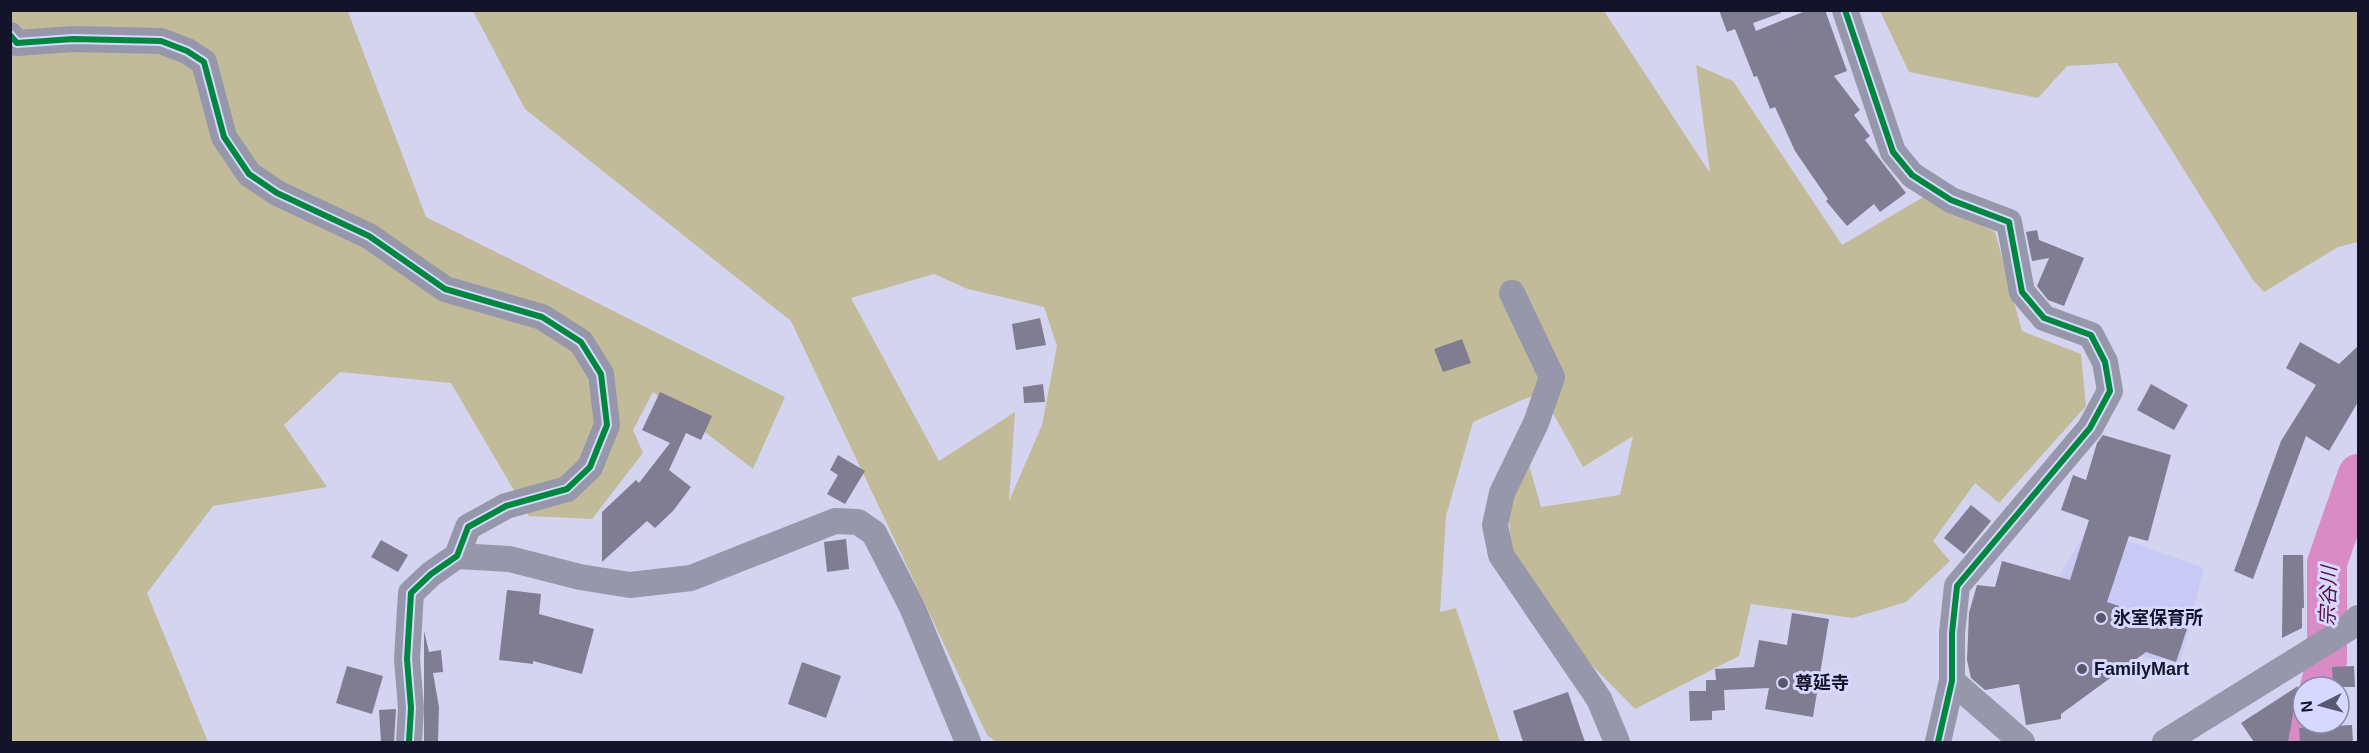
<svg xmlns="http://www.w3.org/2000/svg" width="2369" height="753" font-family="Helvetica,'Noto Sans JP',sans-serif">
<rect width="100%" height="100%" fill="#d4d4f0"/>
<path fill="#c8caf5" d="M2089,527L2204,568L2179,668L2053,626L2049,592Z"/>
<g fill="#c1bb9a" fill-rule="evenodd">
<path d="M345,10L348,12L426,217L785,397L753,469L653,392L633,430L643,453L592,519L529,516L451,383L340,372L284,425L327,487L213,506L147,593L208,742H11L10,11Z"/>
<path d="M473,11H1604L1710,173L1696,65L1733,81L1842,245L1925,196L1995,232L2022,331L2081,354L2086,406L1999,503L1975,483L1933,541L1950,561L1906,602L1853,618L1751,604L1739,656L1635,709L1515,587L1507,497L1529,465L1541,507L1620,495L1633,436L1583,467L1541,392L1473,422L1446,516L1440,612L1456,608L1500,742H996L987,735L791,321L525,109ZM934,274L968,289L1044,307L1057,346L1042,425L1009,501L1015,412L939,461L851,298Z"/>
<path d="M1880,11H2358V242L2338,247L2264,292L2253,280L2117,63L2067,66L2038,98L1909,72Z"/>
</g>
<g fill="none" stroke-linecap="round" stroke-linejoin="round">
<g stroke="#d88bc5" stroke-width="40">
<path d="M2320,687L2327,660V563L2358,474"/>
<path d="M2307,742L2311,723"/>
</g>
</g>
<g fill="#807c92">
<path d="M1719,10H1780L1781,13L1753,23L1756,31L1808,10H1825L1847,71L1834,76L1860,110L1854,115L1870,136L1865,140L1906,193L1880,212L1874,204L1847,226L1826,201L1828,199L1795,151L1775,107L1770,109L1757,76L1754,77L1735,29L1727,32Z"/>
<path d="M2037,230L2039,240L2084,258L2064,306L2048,300L2037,286L2049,258L2032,261L2026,232Z"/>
<path d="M1040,318L1046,345L1016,350L1012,324Z"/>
<path d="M1462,339L1471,363L1443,372L1434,349Z"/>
<path d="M2300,342L2339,364L2358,346V402L2329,451L2306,436L2253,579L2234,571L2281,441L2316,385L2286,368Z"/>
<path d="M1043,384L1045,402L1024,403L1023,387Z"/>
<path d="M2151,384L2188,405L2174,430L2137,410Z"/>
<path d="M660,392L712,416L701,440L686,433L669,470L691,487L673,511L655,528L647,521L602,562V512L636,480L639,483L670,443L642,430Z"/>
<path d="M2103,435L2171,455L2148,541L2129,536L2107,602L2187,629L2176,662L2146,652L2061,714V719L2026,725L2019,684L1985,690L1971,678L1967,660L1969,613L1977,585L1995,587L2002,561L2070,580L2089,520L2061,510L2073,475L2086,480L2097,443Z"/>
<path d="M838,455L865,471L845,504L827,494L838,475L830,470Z"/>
<path d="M1971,505L1991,521L1964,554L1944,538Z"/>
<path d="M846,539L849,569L827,572L824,542Z"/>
<path d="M381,540L408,555L398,572L371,557Z"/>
<path d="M2283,555H2303L2304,608H2302V628L2282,638Z"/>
<path d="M507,590L541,594L539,614L594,629L582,674L533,661V664L499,660Z"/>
<path d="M1792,613L1829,619L1813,717L1765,709L1769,688L1724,690L1725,710L1712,711V720L1690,721L1689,691H1706V680H1716L1715,669L1754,667L1759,640L1787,645Z"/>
<path d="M424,631L429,652L441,650L443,672L433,673L439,707L438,742H424Z"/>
<path d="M802,662L841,676L826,718L788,704Z"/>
<path d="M347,666L383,676L372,714L336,703Z"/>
<path d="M2354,666L2355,687H2333L2332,667Z"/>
<path d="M2298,686L2288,742H2254L2241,723Z"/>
<path d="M1568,692L1585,742H1523L1513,711Z"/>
<path d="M396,709L394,742H381L379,710Z"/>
<path d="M2352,725L2353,742H2300L2299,728Z"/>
</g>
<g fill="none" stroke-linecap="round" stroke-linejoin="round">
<g stroke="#9697aa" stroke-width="26">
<path d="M1845,10L1893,152L1912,175L1951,200L2009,222L2022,292L2044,318L2091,335L2105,362L2110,391L2090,428L1957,586L1952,633V681L1938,742"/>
<path d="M10,35L17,43L73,39L161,41L187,51L204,62L224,137L249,174L277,193L369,236L445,289L542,317L581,342L601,374L607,425L590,467L567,489L506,506L468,527L457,556L431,574L411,593L407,659L411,708L409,742"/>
<path d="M1512,293L1552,377L1536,423L1502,493L1495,525L1501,555L1599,699L1617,742"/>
<path d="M457,556L510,559L580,577L630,585L691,578L835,521L858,522L874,533L912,607L968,742"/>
<path d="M1952,681L2022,742"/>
<path d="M2165,742L2347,629L2358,618"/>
</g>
<g stroke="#d6d8ff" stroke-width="10">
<g id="cycleway">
<path d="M1845,10L1893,152L1912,175L1951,200L2009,222L2022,292L2044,318L2091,335L2105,362L2110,391L2090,428L1957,586L1952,633V681L1938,742"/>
<path d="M10,35L17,43L73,39L161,41L187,51L204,62L224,137L249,174L277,193L369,236L445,289L542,317L581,342L601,374L607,425L590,467L567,489L506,506L468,527L457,556L431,574L411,593L407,659L411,708L409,742"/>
</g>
</g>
<use href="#cycleway" stroke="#00873e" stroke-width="6"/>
</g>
<g fill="#57576f" stroke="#d6d8ff" stroke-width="2">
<circle cx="2101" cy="618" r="6"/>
<circle cx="2082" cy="669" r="6"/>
<circle cx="1783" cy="683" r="6"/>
</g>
<g text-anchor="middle" stroke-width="6" stroke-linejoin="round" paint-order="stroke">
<g font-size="18" font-weight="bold" fill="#131329" stroke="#d6d8ff" text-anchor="start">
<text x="2113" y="624">氷室保育所</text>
<text x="2094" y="675">FamilyMart</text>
<text x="1795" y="689">尊延寺</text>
</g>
<g font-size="20" font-style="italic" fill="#540f40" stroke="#d6d8ff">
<text transform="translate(2328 596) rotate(-88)" y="7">宗谷川</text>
</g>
</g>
<rect width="2369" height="753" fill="none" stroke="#131329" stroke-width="24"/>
<g transform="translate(2321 705) rotate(264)"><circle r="28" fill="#d6d8ff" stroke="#8889a9" stroke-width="1.5"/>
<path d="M0-4.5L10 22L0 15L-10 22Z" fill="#57576f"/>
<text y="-9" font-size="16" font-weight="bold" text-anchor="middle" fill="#131329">N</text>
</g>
</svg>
